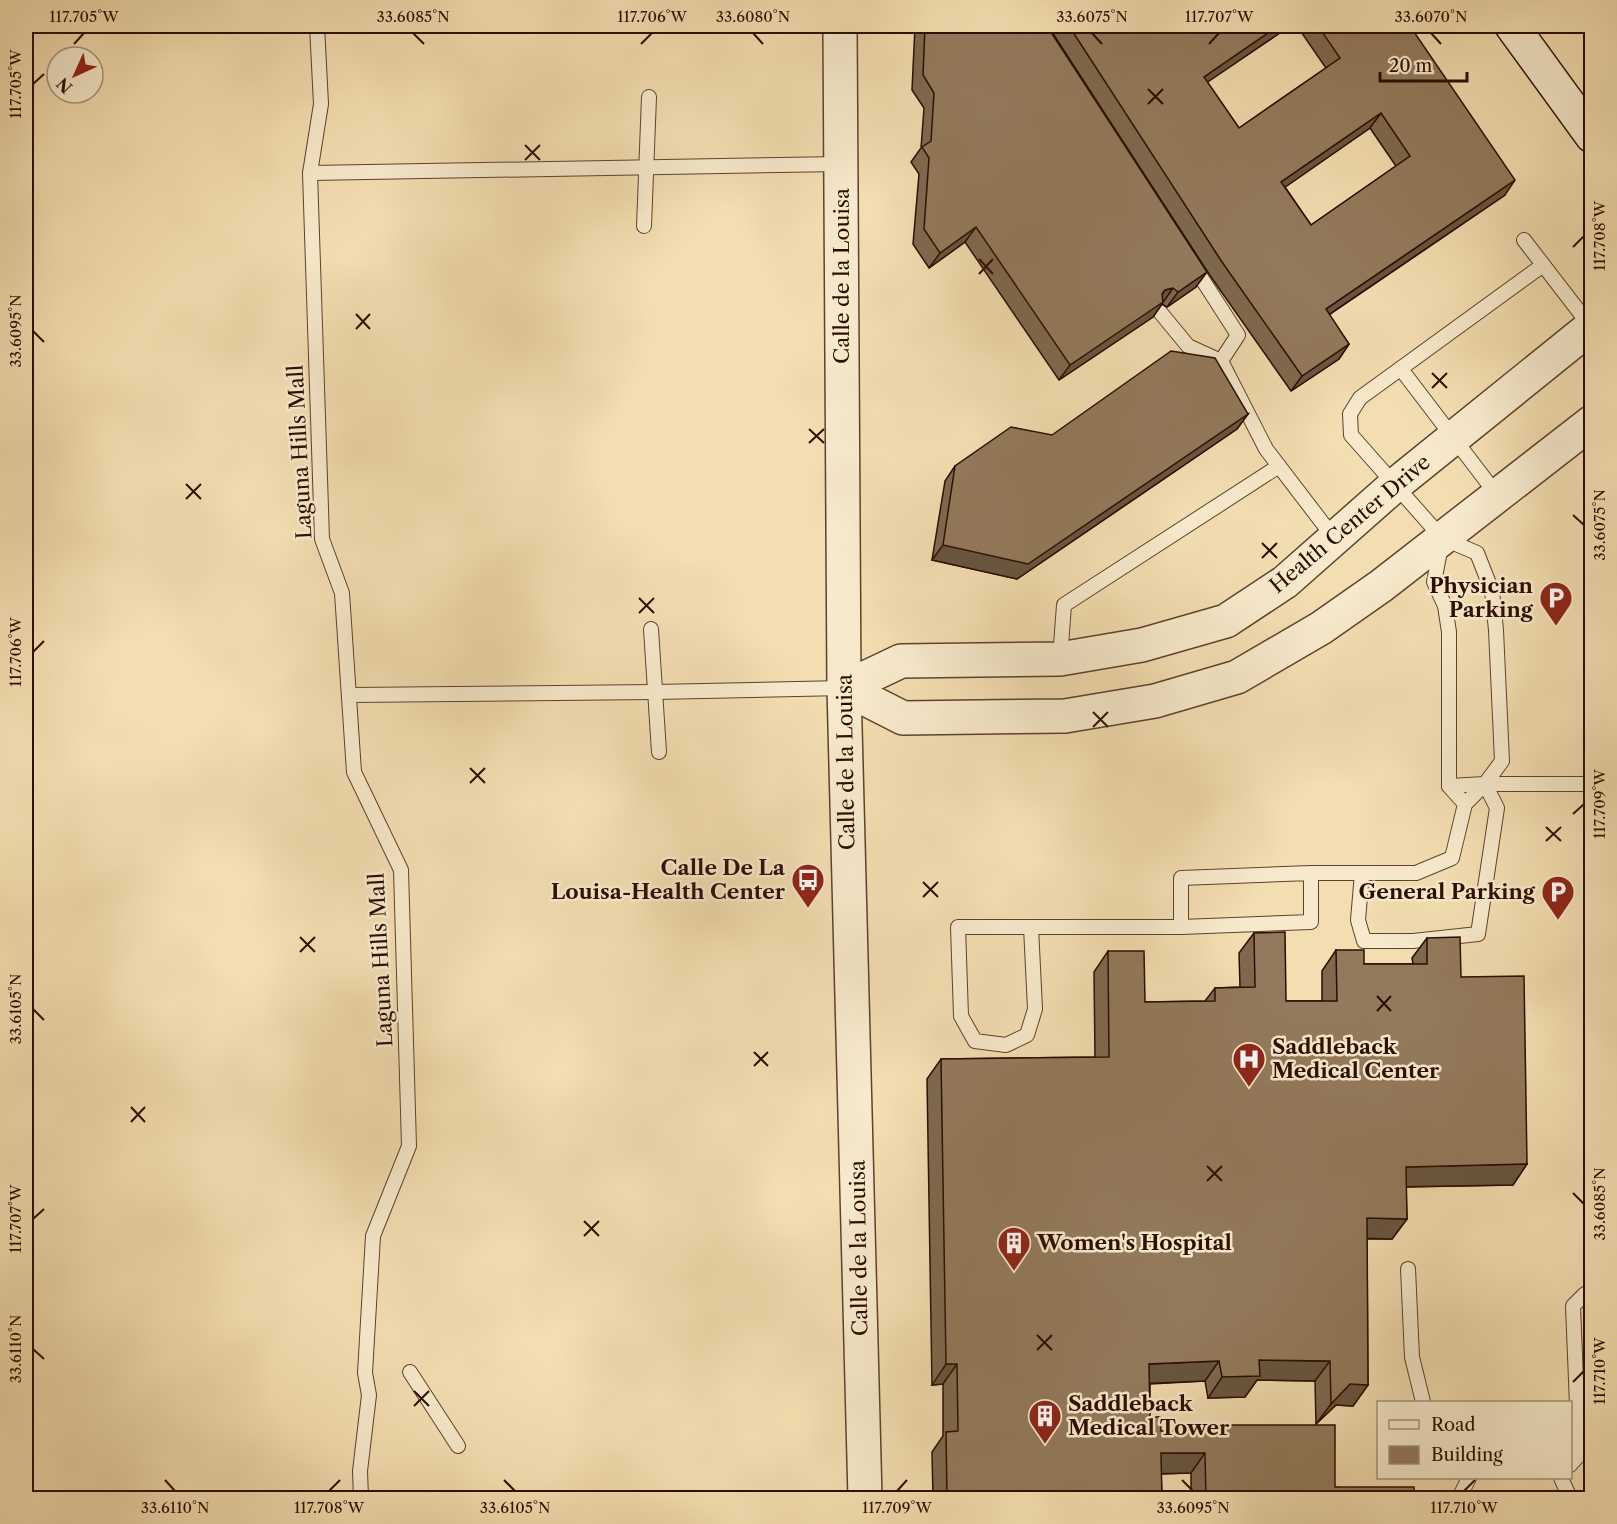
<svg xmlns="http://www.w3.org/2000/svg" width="1617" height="1524" font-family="'Libre Caslon Text',serif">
<rect width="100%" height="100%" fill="#f3deb1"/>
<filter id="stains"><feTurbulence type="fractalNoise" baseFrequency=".00333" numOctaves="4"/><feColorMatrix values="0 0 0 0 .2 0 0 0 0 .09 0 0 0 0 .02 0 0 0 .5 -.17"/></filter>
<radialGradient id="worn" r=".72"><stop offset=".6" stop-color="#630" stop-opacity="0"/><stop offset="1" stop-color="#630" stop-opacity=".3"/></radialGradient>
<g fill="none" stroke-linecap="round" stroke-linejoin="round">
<g stroke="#5e412c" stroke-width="16">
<g id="service">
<path d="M317,26L321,104L310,173L322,539L342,593L354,772L401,870L409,1146L373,1236L365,1373L369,1395L360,1471L361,1498"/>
<path d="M310,173L841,164"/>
<path d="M644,226L649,97"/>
<path d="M1524,240L1591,327"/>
<path d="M1193,265L1238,335L1221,361"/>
<path d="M1160,312L1188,346L1221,361L1266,449L1334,538"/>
<path d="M1401,369L1497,495"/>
<path d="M1441,546L1434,582L1445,606L1449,632V786L1465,804"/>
<path d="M651,629L659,752"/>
<path d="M1060,659L1064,605L1279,466"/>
<path d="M349,695L655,692L844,688"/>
<path d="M1449,786L1485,784H1592"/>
<path d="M1311,873V922L1181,927V878L1311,873H1416L1452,858L1465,804L1485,784L1502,761L1496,630L1492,591L1477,553L1442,538L1351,435L1350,414L1360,398L1543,265"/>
<path d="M1362,873L1358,920L1364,941H1413L1478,934L1497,808L1485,784"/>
<path d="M1031,927L1035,1009L1027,1035L1006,1045L975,1041L961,1016L958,927H1181"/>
<path d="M1408,1269L1412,1357L1423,1402"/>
<path d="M410,1372L458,1446"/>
<path d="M1570,1465L1579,1455L1573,1306L1585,1294H1592"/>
<path d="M1561,1478L1570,1498"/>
<path d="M1459,1498L1469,1478"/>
</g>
</g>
<g stroke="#5e412c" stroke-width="36">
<g id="tertiary">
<path d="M840,26L844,688L865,1498"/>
<path d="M844,688L901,661L1060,659L1142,645L1226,621L1285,582L1395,485L1592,326"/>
<path d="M844,688L903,718L1065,716L1155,701L1237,677L1321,628L1381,586L1592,422"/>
</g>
</g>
<g stroke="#2c0d00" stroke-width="36">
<path id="secondary" d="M1512,26L1592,136"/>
</g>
<use href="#service" stroke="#f7eacc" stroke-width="14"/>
<use href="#tertiary" stroke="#f7eacc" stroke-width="33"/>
<use href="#secondary" stroke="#f7eacc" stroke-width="33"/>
</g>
<g fill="#7e694f" stroke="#2c0d00" stroke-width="1.5" fill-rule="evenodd">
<path d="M915,26H1047L1196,287L1167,307L1162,304L1153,317L1059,380L965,242L929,268L913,244L919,174L911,162L921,148L924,108L912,90Z"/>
<path d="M1048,26H1290L1207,82L1239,128L1326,68L1297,26H1410L1505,195L1329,315L1349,344L1339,359L1291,391L1211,277ZM1370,128L1396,166L1311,225L1285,187Z"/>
<path d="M1248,414L1237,429L1017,579L932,560L945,481L955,466L1052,435Z"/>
<path d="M1254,933L1286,1001H1322V971L1336,950L1364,964H1413L1412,958L1427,938L1461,977L1527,1164L1513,1185L1406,1187L1407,1219L1392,1239H1367L1368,1385L1353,1406L1336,1405L1316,1424L1315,1381L1257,1380L1245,1397L1208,1398L1205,1381L1150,1384V1417L1161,1431H1201L1205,1425L1335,1487L1415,1498H1191V1473L1161,1474L1162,1498H933L932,1452L943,1436V1384L932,1385L927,1079L941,1059L1095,1057L1094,972L1108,951L1145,1002L1205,1001L1215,988L1240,987L1239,953Z"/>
</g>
<g fill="#675540" stroke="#2c0d00" stroke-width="1.5">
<path d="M1278,26H1290L1193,92L1204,77Z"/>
<path d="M1381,113L1370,128L1271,197L1281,182Z"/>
<path d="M1515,180L1505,195L1315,324L1326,309Z"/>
<path d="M976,227L965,242L929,268L940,253Z"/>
<path d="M1207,272L1196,287L1167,307L1178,292Z"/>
<path d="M1173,288L1153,317L1059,380L1070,365L1155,305L1165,290Z"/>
<path d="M1349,344L1339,359L1291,391L1302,376Z"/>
<path d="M1248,414L1237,429L1017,579L932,560L943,545Z"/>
<path d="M1527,1164L1513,1185L1391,1187L1406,1167Z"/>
<path d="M1367,1218L1407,1219L1392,1239L1352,1238Z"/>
<path d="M1259,1360L1330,1361L1315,1381L1257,1380L1245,1397L1208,1398L1222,1377Z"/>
<path d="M1219,1361L1205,1381L1135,1384L1149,1364Z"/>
<path d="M946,1364H957L943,1384L932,1385Z"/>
<path d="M1350,1384L1368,1385L1353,1406L1336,1405L1316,1424L1331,1404Z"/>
<path d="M1161,1453H1205L1191,1473L1147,1474Z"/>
</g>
<g fill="#937a5c" stroke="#2c0d00" stroke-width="1.5" fill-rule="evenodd">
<path d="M925,26H1047L1207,272L1178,292L1173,288L1165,290L1162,294L1163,302L1070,365L976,227L940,253L924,229L929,158L922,147L931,141L934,93L923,75Z"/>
<path d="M1069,26H1278L1204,77L1239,128L1340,58L1318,26H1410L1515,180L1326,309L1349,344L1302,376L1222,262ZM1381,113L1410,156L1311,225L1281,182Z"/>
<path d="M1171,351L1215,358L1248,414L1028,564L943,545L955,466L1011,427L1052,435Z"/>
<path d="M1285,932L1286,1001H1337L1336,950H1364V964H1427V938L1460,937L1461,977L1524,976L1527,1164L1406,1167L1407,1219L1367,1218L1368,1385L1350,1384L1331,1404L1330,1361L1259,1360L1260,1376L1222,1377L1219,1361L1149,1364L1150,1417H1160L1161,1431H1205V1425H1335V1487H1414L1415,1498H1206L1205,1453H1161L1162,1498H947L946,1432L958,1431L957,1364H946L941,1059L1109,1057L1108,951H1144L1145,1002L1215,1001V988L1255,987L1254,933Z"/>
<path d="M759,1493V1498H551V1494Z"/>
</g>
<path fill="none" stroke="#2c0d00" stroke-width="2" d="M413,33L424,44M753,33L763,44M1092,33L1102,44M1431,33L1441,44M74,44L84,33M641,44L652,33M1209,44L1219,33M33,84L44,74M1148,89L1163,104M1148,104L1163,89M525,145L540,160M525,160L540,145M1573,247L1584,236M979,259L993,274M979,274L993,259M356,314L370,329M356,329L370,314M33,331L44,342M1432,373L1447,388M1432,388L1447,373M809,429L824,443M809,443L824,429M186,484L201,499M186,499L201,484M1573,515L1584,525M1262,543L1277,558M1262,558L1277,543M639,598L654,613M639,613L654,598M33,652L44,641M1093,712L1108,727M1093,727L1108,712M470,768L485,783M470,783L485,768M1573,814L1584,804M1546,827L1561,841M1546,841L1561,827M923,882L938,897M923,897L938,882M300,937L315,952M300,952L315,937M1377,996L1391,1011M33,1009L44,1020M1377,1011L1391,996M754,1052L768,1066M754,1066L768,1052M131,1107L145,1122M131,1122L145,1107M1207,1166L1222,1181M1207,1181L1222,1166M1573,1193L1584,1204M33,1219L44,1209M584,1221L599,1236M584,1236L599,1221M1037,1335L1052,1350M33,1349L44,1359M1037,1350L1052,1335M1573,1382L1584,1371M414,1391L429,1406M414,1406L429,1391M165,1480L175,1491M504,1480L515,1491M1182,1480L1193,1491M329,1491L340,1480M897,1491L907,1480M1464,1491L1475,1480"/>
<defs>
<g id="parking-pin" transform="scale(1.725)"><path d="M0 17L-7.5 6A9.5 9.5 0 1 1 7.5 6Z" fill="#8f2418" stroke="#f7eacc"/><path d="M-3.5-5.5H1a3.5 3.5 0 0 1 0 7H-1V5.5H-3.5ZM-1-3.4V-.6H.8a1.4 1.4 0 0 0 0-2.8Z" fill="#fff"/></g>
<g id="bus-pin" transform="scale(1.725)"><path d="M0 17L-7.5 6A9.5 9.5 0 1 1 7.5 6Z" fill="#8f2418" stroke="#f7eacc"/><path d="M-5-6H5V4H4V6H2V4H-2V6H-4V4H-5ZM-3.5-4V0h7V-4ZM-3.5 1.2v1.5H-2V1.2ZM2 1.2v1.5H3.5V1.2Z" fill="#fff"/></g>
<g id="hospital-pin" transform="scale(1.725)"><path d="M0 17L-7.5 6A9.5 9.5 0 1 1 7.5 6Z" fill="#8f2418" stroke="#f7eacc"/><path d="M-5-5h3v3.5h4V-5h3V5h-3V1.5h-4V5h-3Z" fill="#fff"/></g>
<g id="building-pin" transform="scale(1.725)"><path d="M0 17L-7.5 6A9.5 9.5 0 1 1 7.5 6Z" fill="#8f2418" stroke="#f7eacc"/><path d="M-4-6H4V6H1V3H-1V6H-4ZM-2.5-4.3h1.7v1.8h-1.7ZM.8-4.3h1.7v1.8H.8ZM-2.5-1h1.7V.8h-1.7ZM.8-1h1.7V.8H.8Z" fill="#fff"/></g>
</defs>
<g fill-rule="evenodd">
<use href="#parking-pin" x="1556" y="598"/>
<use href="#bus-pin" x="808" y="880"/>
<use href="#parking-pin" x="1558" y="892"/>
<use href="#hospital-pin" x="1249" y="1059"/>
<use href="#building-pin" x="1014" y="1243"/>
<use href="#building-pin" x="1045" y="1416"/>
</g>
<g text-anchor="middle" stroke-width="5" stroke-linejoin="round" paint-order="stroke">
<g font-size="21" fill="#2c0d00" stroke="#f7eacc">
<text transform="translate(842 276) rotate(-90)" y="7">Calle de la Louisa</text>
<text transform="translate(300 452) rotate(-93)" y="7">Laguna Hills Mall</text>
<text transform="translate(1350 524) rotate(-40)" y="7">Health Center Drive</text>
<text transform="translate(846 762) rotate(-91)" y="7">Calle de la Louisa</text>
<text transform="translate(381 960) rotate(-93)" y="7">Laguna Hills Mall</text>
<text transform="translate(859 1248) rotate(-91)" y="7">Calle de la Louisa</text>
</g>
<g font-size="21" font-weight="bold" fill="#2c0d00" stroke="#f7eacc" text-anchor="end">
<text x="1533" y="593">Physician<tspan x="1533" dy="24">Parking</tspan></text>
<text x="785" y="875">Calle De La<tspan x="785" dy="24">Louisa-Health Center</tspan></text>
<text x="1535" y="899">General Parking</text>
<text x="1272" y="1054" text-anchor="start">Saddleback<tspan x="1272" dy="24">Medical Center</tspan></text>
<text x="1037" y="1250" text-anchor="start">Women's Hospital</text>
<text x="1068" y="1411" text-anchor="start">Saddleback<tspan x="1068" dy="24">Medical Tower</tspan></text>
</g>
</g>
<rect width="1617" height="1524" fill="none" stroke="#f3deb1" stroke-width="66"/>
<rect x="1377" y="1401" width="195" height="78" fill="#f7eacc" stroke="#a6927a" stroke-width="1.5"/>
<rect x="1389" y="1420" width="30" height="9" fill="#f7eacc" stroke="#a6927a" stroke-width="1.5"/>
<text x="1431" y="1431" font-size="18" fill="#2c0d00">Road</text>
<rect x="1389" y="1446" width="30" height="18" fill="#937a5c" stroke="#a6927a" stroke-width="1.5"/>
<text x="1431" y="1461" font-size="18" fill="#2c0d00">Building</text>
<g transform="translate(75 75) rotate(225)"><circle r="28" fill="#f7eacc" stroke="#a6927a" stroke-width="1.5"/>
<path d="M0-4.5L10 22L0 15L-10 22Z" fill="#8f2418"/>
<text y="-9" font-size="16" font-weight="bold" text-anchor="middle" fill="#2c0d00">N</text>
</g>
<path d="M1380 72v9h87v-9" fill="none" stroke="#2c0d00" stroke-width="3"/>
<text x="1389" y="72" font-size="18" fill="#2c0d00" stroke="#f7eacc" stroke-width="4.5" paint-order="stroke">20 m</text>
<rect x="33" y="33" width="1551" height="1458" fill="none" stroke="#2c0d00" stroke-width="2"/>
<g font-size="15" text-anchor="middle" fill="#2c0d00">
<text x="84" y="22">117.705°W</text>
<text x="413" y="22">33.6085°N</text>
<text x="652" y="22">117.706°W</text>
<text x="753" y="22">33.6080°N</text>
<text x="1092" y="22">33.6075°N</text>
<text x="1219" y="22">117.707°W</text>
<text x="1431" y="22">33.6070°N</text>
<text transform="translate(16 84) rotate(-90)" y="5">117.705°W</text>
<text transform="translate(1600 236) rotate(-90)" y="5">117.708°W</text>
<text transform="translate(16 331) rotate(-90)" y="5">33.6095°N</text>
<text transform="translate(1600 525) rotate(-90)" y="5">33.6075°N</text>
<text transform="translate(16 652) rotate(-90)" y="5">117.706°W</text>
<text transform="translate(1600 804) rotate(-90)" y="5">117.709°W</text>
<text transform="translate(16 1009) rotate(-90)" y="5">33.6105°N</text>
<text transform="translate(1600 1204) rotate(-90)" y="5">33.6085°N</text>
<text transform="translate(16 1219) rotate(-90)" y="5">117.707°W</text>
<text transform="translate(16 1349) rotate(-90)" y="5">33.6110°N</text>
<text transform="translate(1600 1371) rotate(-90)" y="5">117.710°W</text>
<text x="175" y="1513">33.6110°N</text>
<text x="329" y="1513">117.708°W</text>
<text x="515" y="1513">33.6105°N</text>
<text x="897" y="1513">117.709°W</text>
<text x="1193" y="1513">33.6095°N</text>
<text x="1464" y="1513">117.710°W</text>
</g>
<rect width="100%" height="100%" filter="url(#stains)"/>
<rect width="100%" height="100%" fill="url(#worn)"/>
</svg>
